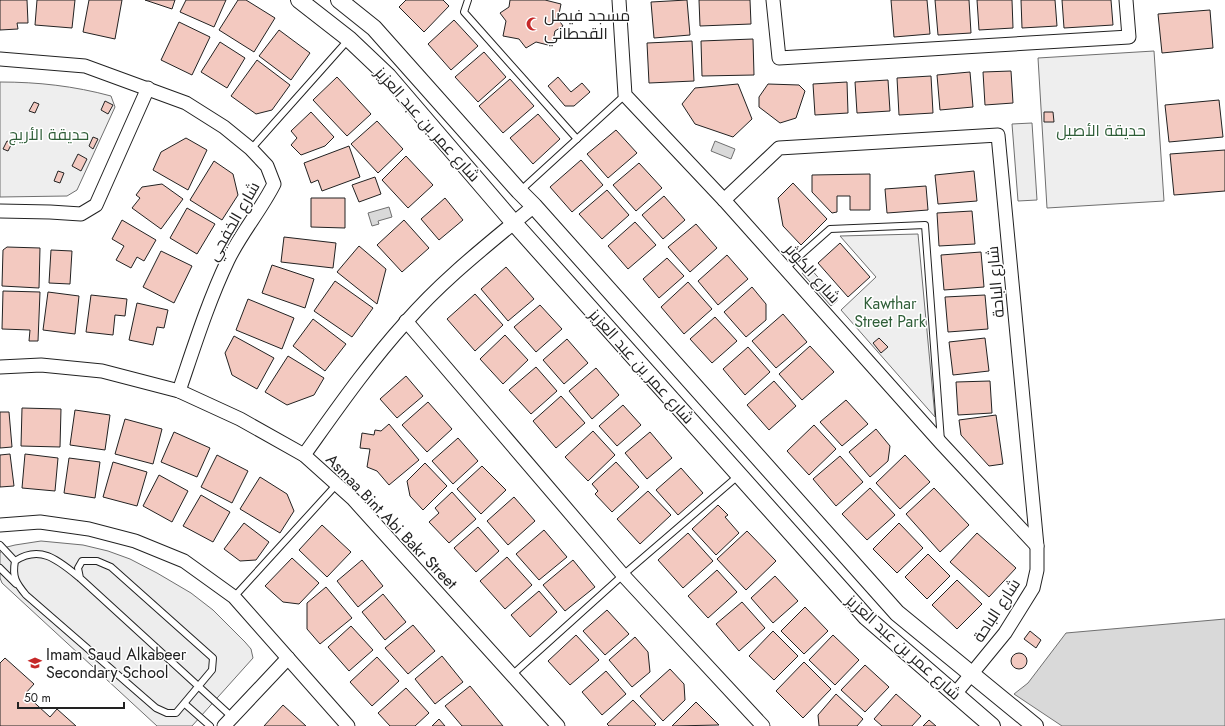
<svg xmlns="http://www.w3.org/2000/svg" width="1225" height="726" font-family="Jost,Cairo,sans-serif">
<rect width="100%" height="100%" fill="#fff"/>
<g fill="#eee" stroke="#6f6f6f">
<path d="M1154,51L1164,201L1047,208L1038,58Z"/>
<path d="M0,82C38,82 74,86 111,96L115,107L77,190L67,196L0,197Z"/>
<path d="M918,234L935,417L841,310L876,277L840,236Z"/>
</g>
<g fill="#ededed" stroke="#6f6f6f">
<path d="M1032,123L1037,200L1018,201L1012,124Z"/>
<path d="M809,267L838,300L831,306L802,273Z"/>
<path d="M41,541L83,545L108,551L130,559L157,573L191,593L213,610L245,642L251,649L253,658L192,726H157L2,583L0,578V553L2,550L7,547L15,545Z"/>
</g>
<g fill="#d9d9d9" stroke="#6f6f6f">
<path d="M715,141L735,149L731,159L711,151Z"/>
<path d="M389,207L392,217L378,221L379,224L372,226L368,213Z"/>
<path d="M1225,619V726H1062L1014,694L1028,683L1066,633Z"/>
</g>
<g fill="#f3c9c0" stroke="#222">
<path d="M0,0H27L28,23H17L18,29L0,30Z"/>
<path d="M37,0H75L72,28L35,25Z"/>
<path d="M89,0H122L115,39L83,32Z"/>
<path d="M145,0H175L172,9Z"/>
<path d="M186,0H226L214,27L180,12Z"/>
<path d="M238,0H246L275,18L254,52L219,30Z"/>
<path d="M406,0H443L449,6L424,32L399,7Z"/>
<path d="M510,0H545L561,4L558,19L563,26L555,31L552,46L536,42L526,48L519,39L503,36L506,21L500,13L509,7Z"/>
<path d="M687,0L690,35L654,38L651,2Z"/>
<path d="M699,0H750L751,24L700,26Z"/>
<path d="M891,0H927L930,34L894,37Z"/>
<path d="M935,0H969L971,33L938,35Z"/>
<path d="M977,0H1012L1013,28L979,30Z"/>
<path d="M1021,0H1055L1057,26L1022,28Z"/>
<path d="M1062,0H1111L1113,25L1064,28Z"/>
<path d="M1210,10L1213,48L1162,53L1158,14Z"/>
<path d="M454,20L478,46L451,70L428,44Z"/>
<path d="M179,22L210,37L192,75L161,60Z"/>
<path d="M279,30L310,53L291,80L259,56Z"/>
<path d="M753,39L754,75L702,76L701,41Z"/>
<path d="M692,41L694,81L649,83L647,43Z"/>
<path d="M220,42L245,58L227,88L201,72Z"/>
<path d="M484,52L506,77L478,102L455,77Z"/>
<path d="M257,60L290,85L272,110L256,114L231,96Z"/>
<path d="M1011,71L1013,103L985,105L983,72Z"/>
<path d="M970,72L973,107L940,110L937,75Z"/>
<path d="M931,76L933,113L899,115L897,78Z"/>
<path d="M337,77L371,114L347,136L313,100Z"/>
<path d="M558,77L571,92L582,83L590,92L574,106H565L548,86Z"/>
<path d="M510,79L534,106L503,133L479,106Z"/>
<path d="M888,80L890,111L857,113L855,82Z"/>
<path d="M847,82L848,113L815,115L813,84Z"/>
<path d="M738,84L752,119L733,137L695,124L682,104L695,88Z"/>
<path d="M768,84L799,85L805,91L796,118L780,123L759,107V97Z"/>
<path d="M1219,100L1223,137L1169,142L1165,105Z"/>
<path d="M105,101L113,105L108,114L101,110Z"/>
<path d="M34,102L39,104L35,113L29,111Z"/>
<path d="M311,112L334,137L325,146L301,155L291,145L297,138L291,131Z"/>
<path d="M1044,112H1053L1054,122H1044Z"/>
<path d="M538,114L560,139L533,164L510,138Z"/>
<path d="M377,121L403,149L378,173L351,144Z"/>
<path d="M616,130L637,153L608,178L587,154Z"/>
<path d="M93,137L98,139L93,149L89,146Z"/>
<path d="M186,138L207,150L188,190L153,170L161,152Z"/>
<path d="M7,141L12,143L8,151L3,149Z"/>
<path d="M349,146L360,177L322,191L318,180L311,183L304,163Z"/>
<path d="M1225,150V191L1174,195L1170,154Z"/>
<path d="M78,154L87,159L81,171L72,166Z"/>
<path d="M406,156L433,185L408,208L382,180Z"/>
<path d="M581,160L603,185L572,212L550,187Z"/>
<path d="M214,161L233,174L238,195L222,220L190,200Z"/>
<path d="M639,163L662,188L636,211L613,185Z"/>
<path d="M58,171L64,173L60,183L54,181Z"/>
<path d="M974,171L977,201L938,204L935,175Z"/>
<path d="M870,174V210H850V196H837V212L832,213L812,192V175Z"/>
<path d="M375,177L381,194L359,202L352,185Z"/>
<path d="M793,183L827,219L801,245L783,226L778,198Z"/>
<path d="M162,184L183,199L161,229L132,208L140,198L136,195L142,187Z"/>
<path d="M926,186L928,210L887,213L885,189Z"/>
<path d="M607,190L629,215L602,239L579,214Z"/>
<path d="M664,196L685,220L663,239L642,215Z"/>
<path d="M311,198H345V228L311,227Z"/>
<path d="M445,198L463,220L439,240L421,219Z"/>
<path d="M187,208L215,224L197,254L170,238Z"/>
<path d="M972,211L975,244L939,246L937,213Z"/>
<path d="M122,220L156,240L144,261L137,257L131,268L116,260L124,246L112,239Z"/>
<path d="M404,220L429,248L402,272L377,245Z"/>
<path d="M635,222L656,245L628,269L608,246Z"/>
<path d="M696,224L717,248L690,272L668,247Z"/>
<path d="M284,237L336,243L333,268L281,262Z"/>
<path d="M840,243L870,277L848,297L818,263Z"/>
<path d="M359,246L386,269L377,304L337,272Z"/>
<path d="M7,247L40,248L39,288L2,286L3,250Z"/>
<path d="M51,250L72,251L70,284L49,283Z"/>
<path d="M161,251L192,266L174,303L143,287Z"/>
<path d="M981,252L984,287L944,290L941,255Z"/>
<path d="M727,255L748,279L718,305L698,281Z"/>
<path d="M667,258L684,276L659,298L643,279Z"/>
<path d="M272,265L314,279L305,308L262,293Z"/>
<path d="M506,267L534,299L508,321L481,289Z"/>
<path d="M335,281L373,308L352,337L314,311Z"/>
<path d="M688,282L712,309L684,334L661,307Z"/>
<path d="M752,287L766,304V320L746,337L724,312Z"/>
<path d="M3,291L40,292L38,341H29L30,330L2,329Z"/>
<path d="M48,292L79,296L75,334L43,330Z"/>
<path d="M475,294L503,325L475,351L447,319Z"/>
<path d="M91,295L127,299L125,316L115,315L113,335L86,332Z"/>
<path d="M985,295L988,329L948,332L945,297Z"/>
<path d="M248,299L294,318L282,349L236,330Z"/>
<path d="M137,303L168,310L164,328L157,327L153,345L129,340Z"/>
<path d="M540,305L562,329L536,352L514,327Z"/>
<path d="M783,314L807,342L776,368L752,341Z"/>
<path d="M715,317L737,341L712,363L690,339Z"/>
<path d="M313,319L346,344L325,371L293,346Z"/>
<path d="M505,335L528,360L503,384L480,359Z"/>
<path d="M234,336L274,358L257,389L232,375L225,353Z"/>
<path d="M879,338L888,347L881,353L873,343Z"/>
<path d="M985,338L989,371L953,375L949,342Z"/>
<path d="M567,339L588,363L564,384L543,360Z"/>
<path d="M810,346L834,372L802,400L779,374Z"/>
<path d="M748,347L770,372L745,395L723,369Z"/>
<path d="M288,356L324,378L314,395L287,405L265,392Z"/>
<path d="M536,367L557,391L531,414L509,390Z"/>
<path d="M596,368L619,395L592,419L569,391Z"/>
<path d="M406,376L423,396L397,418L380,399Z"/>
<path d="M774,381L796,406L769,430L747,405Z"/>
<path d="M990,381L992,413L958,415L956,382Z"/>
<path d="M561,396L585,423L556,448L533,421Z"/>
<path d="M846,400L868,424L842,446L820,422Z"/>
<path d="M428,402L452,429L427,452L402,425Z"/>
<path d="M623,405L641,425L617,446L599,426Z"/>
<path d="M22,408L61,409L60,447L21,446Z"/>
<path d="M75,410L110,415L105,450L70,445Z"/>
<path d="M0,412H9L12,447L0,448Z"/>
<path d="M996,415L1003,464L989,466L961,435L959,420Z"/>
<path d="M125,419L162,429L153,464L115,454Z"/>
<path d="M389,424L419,460L389,485L377,471L367,467L370,449L360,448L362,433L374,435L375,430L381,431Z"/>
<path d="M814,425L836,449L809,475L787,451Z"/>
<path d="M876,429L890,446L888,461L870,477L849,452Z"/>
<path d="M593,431L615,455L588,481L565,457Z"/>
<path d="M174,432L210,448L197,477L161,462Z"/>
<path d="M650,432L672,458L647,479L625,453Z"/>
<path d="M458,438L478,461L453,484L432,461Z"/>
<path d="M10,454L14,486L0,487V455Z"/>
<path d="M25,454L58,458L55,491L22,488Z"/>
<path d="M217,455L248,471L232,503L201,487Z"/>
<path d="M905,455L930,482L900,509L876,483Z"/>
<path d="M840,456L863,482L836,506L813,479Z"/>
<path d="M69,458L100,462L95,498L64,493Z"/>
<path d="M113,462L147,472L137,506L103,497Z"/>
<path d="M616,462L639,487L612,512L595,494L598,491L592,484Z"/>
<path d="M425,463L447,486L423,510L410,496L407,481Z"/>
<path d="M482,466L506,490L481,514L457,489Z"/>
<path d="M681,468L703,493L678,515L656,490Z"/>
<path d="M159,475L188,491L172,522L143,506Z"/>
<path d="M260,477L287,494L294,511L280,533L240,509Z"/>
<path d="M870,488L895,515L867,540L842,514Z"/>
<path d="M934,488L969,525L940,552L906,514Z"/>
<path d="M648,491L671,515L640,544L617,519Z"/>
<path d="M452,492L476,519L449,543L429,522L439,513L435,508Z"/>
<path d="M201,495L230,512L213,542L183,526Z"/>
<path d="M514,497L535,521L508,545L487,521Z"/>
<path d="M718,505L728,515L725,517L739,533L716,555L692,529Z"/>
<path d="M244,523L269,542L256,560L240,561L224,549Z"/>
<path d="M899,523L923,548L897,573L873,549Z"/>
<path d="M322,525L351,552L327,577L299,550Z"/>
<path d="M478,527L499,551L476,572L454,548Z"/>
<path d="M544,530L567,557L539,580L516,554Z"/>
<path d="M747,531L776,561L746,590L717,559Z"/>
<path d="M688,533L713,561L683,588L658,560Z"/>
<path d="M977,533L1016,568L989,597L950,562Z"/>
<path d="M928,554L950,576L927,599L905,577Z"/>
<path d="M507,557L532,585L505,609L480,581Z"/>
<path d="M292,558L319,583L299,604L283,602L265,586Z"/>
<path d="M362,560L383,586L358,607L337,581Z"/>
<path d="M573,560L595,587L565,611L543,585Z"/>
<path d="M717,570L737,592L708,618L688,596Z"/>
<path d="M775,576L798,601L773,623L751,598Z"/>
<path d="M957,580L982,604L957,629L932,605Z"/>
<path d="M326,587L352,618L320,644L307,629V603Z"/>
<path d="M539,591L557,612L530,637L511,615Z"/>
<path d="M383,594L406,622L385,640L362,612Z"/>
<path d="M742,602L765,628L739,651L716,624Z"/>
<path d="M805,607L828,631L804,654L781,631Z"/>
<path d="M607,610L629,634L605,655L583,631Z"/>
<path d="M413,625L435,651L408,674L385,648Z"/>
<path d="M351,626L373,650L349,671L328,647Z"/>
<path d="M773,631L798,656L774,680L749,656Z"/>
<path d="M1030,631L1041,640L1036,648L1024,639Z"/>
<path d="M576,635L599,660L570,685L548,661Z"/>
<path d="M833,635L859,660L835,685L809,660Z"/>
<path d="M635,637L648,652L650,672L632,687L609,660Z"/>
<circle cx="1019" cy="661" r="8"/>
<path d="M442,656L463,682L435,704L415,679Z"/>
<path d="M377,657L399,681L372,706L350,682Z"/>
<path d="M5,658L34,684L25,694L50,717L57,709L76,726H0V663Z"/>
<path d="M804,662L831,689L803,718L776,691Z"/>
<path d="M865,665L889,687L865,712L841,690Z"/>
<path d="M670,669L684,684L685,700L663,721L640,696Z"/>
<path d="M606,671L626,694L602,715L582,692Z"/>
<path d="M470,686L503,726H462L445,706Z"/>
<path d="M406,688L429,713L415,726H390L378,713Z"/>
<path d="M836,694L863,719L857,726H819L818,715Z"/>
<path d="M896,694L921,716L912,726H882L874,719Z"/>
<path d="M633,700L656,724L654,726H609L607,724Z"/>
<path d="M696,702L719,725L672,726Z"/>
<path d="M283,705L306,726H264Z"/>
<path d="M439,719L445,726H432Z"/>
<path d="M929,720L936,726H923Z"/>
</g>
<g fill="none" stroke-linecap="round" stroke-linejoin="round">
<g stroke="#222" stroke-width="8">
<g id="service">
<path d="M468,0L464,12L577,139"/>
<path d="M251,149L349,39"/>
<path d="M520,191L625,95"/>
<path d="M786,268L830,229L925,225L941,441"/>
<path d="M0,545L15,561"/>
<path d="M0,568L16,584"/>
<path d="M80,578L78,568L82,561H97L111,567L213,658L212,670L176,713H167L156,708L26,595C16,583 12,577 15,561C41,544 59,561 80,578L232,717"/>
<path d="M234,597L337,484"/>
<path d="M512,675L623,575L738,476"/>
<path d="M185,704L210,726"/>
</g>
</g>
<g stroke="#222" stroke-width="15">
<g id="minor">
<path d="M619,0L625,95L724,200L941,443L1037,546"/>
<path d="M773,0L779,58L1129,37L1126,0"/>
<path d="M0,59L85,66L186,103L224,127L251,149L267,166L274,184C261,210 241,233 228,260C208,302 194,347 179,391"/>
<path d="M724,200L779,148L998,135L1037,546V570L1033,588L1005,633L955,694"/>
<path d="M0,211L50,212L81,214L96,205L148,88"/>
<path d="M406,321L623,575L763,726"/>
<path d="M0,367L41,365L102,371L179,391L240,419L304,455L353,499L558,726"/>
<path d="M304,455C337,409 368,364 406,322C444,278 490,243 534,206"/>
<path d="M0,525L40,522L89,529L135,541L184,561L234,597L348,726"/>
<path d="M224,726L288,658"/>
</g>
</g>
<g stroke="#222" stroke-width="18">
<g id="tertiary">
<path d="M299,0L349,39L388,76L514,223L866,617L992,726"/>
<path d="M339,0L374,28L519,191L534,206L897,613L1035,726"/>
</g>
</g>
<use href="#service" stroke="#fff" stroke-width="6"/>
<use href="#minor" stroke="#fff" stroke-width="13"/>
<use href="#tertiary" stroke="#fff" stroke-width="16"/>
</g>
<defs>
<g id="mosque-bare" transform="scale(1.08)"><path d="M3.5-4.9A6 6 0 1 0 3.5 4.9A5 5 0 1 1 3.5-4.9Z" fill="#c62828" stroke="#fff" stroke-width="2.5" paint-order="stroke"/></g>
<g id="school-bare" transform="scale(1.08)"><path d="M0-5L7-2L0 1L-7-2ZM-4 1L0 2.5L4 1V4Q0 6-4 4Z" fill="#c62828" stroke="#fff" stroke-width="2.5" paint-order="stroke"/></g>
</defs>
<g fill-rule="evenodd">
<use href="#mosque-bare" x="533" y="24"/>
<use href="#school-bare" x="35" y="663"/>
</g>
<g text-anchor="middle" stroke-width="3" stroke-linejoin="round" paint-order="stroke">
<g font-size="16" fill="#222" stroke="#fff" text-anchor="start">
<text x="544" y="21">مسجد فيصل<tspan x="544" dy="18">القحطاني</tspan></text>
<text x="46" y="660">Imam Saud Alkabeer<tspan x="46" dy="18">Secondary School</tspan></text>
</g>
<g font-size="16" fill="#222" stroke="#fff">
<text transform="translate(428 124) rotate(48)" y="6">شارع عمر بن عبد العزيز</text>
<text transform="translate(233 221) rotate(-60)" y="6">شارع الخفجي</text>
<text transform="translate(813 273) rotate(48)" y="6">شارع الكوثر</text>
<text transform="translate(995 282) rotate(-95)" y="6">شارع الباحة</text>
<text transform="translate(642 366) rotate(48)" y="6">شارع عمر بن عبد العزيز</text>
<text transform="translate(392 521) rotate(46)" y="6">Asmaa Bint Abi Bakr Street</text>
<text transform="translate(996 610) rotate(-57)" y="6">شارع الباحة</text>
<text transform="translate(904 647) rotate(42)" y="6">شارع عمر بن عبد العزيز</text>
</g>
<g font-size="16" fill="#2f5e38" stroke="#fff">
<text x="1101" y="136">حديقة الأصيل</text>
<text x="49" y="140">حديقة الأريج</text>
<text x="890" y="309">Kawthar<tspan x="890" dy="18">Street Park</tspan></text>
</g>
</g>
<path d="M18 702v6h106v-6" fill="none" stroke="#222222" stroke-width="2"/>
<text x="24" y="702" font-size="12" fill="#222222" stroke="#ffffff" stroke-width="3" paint-order="stroke">50 m</text>
</svg>
